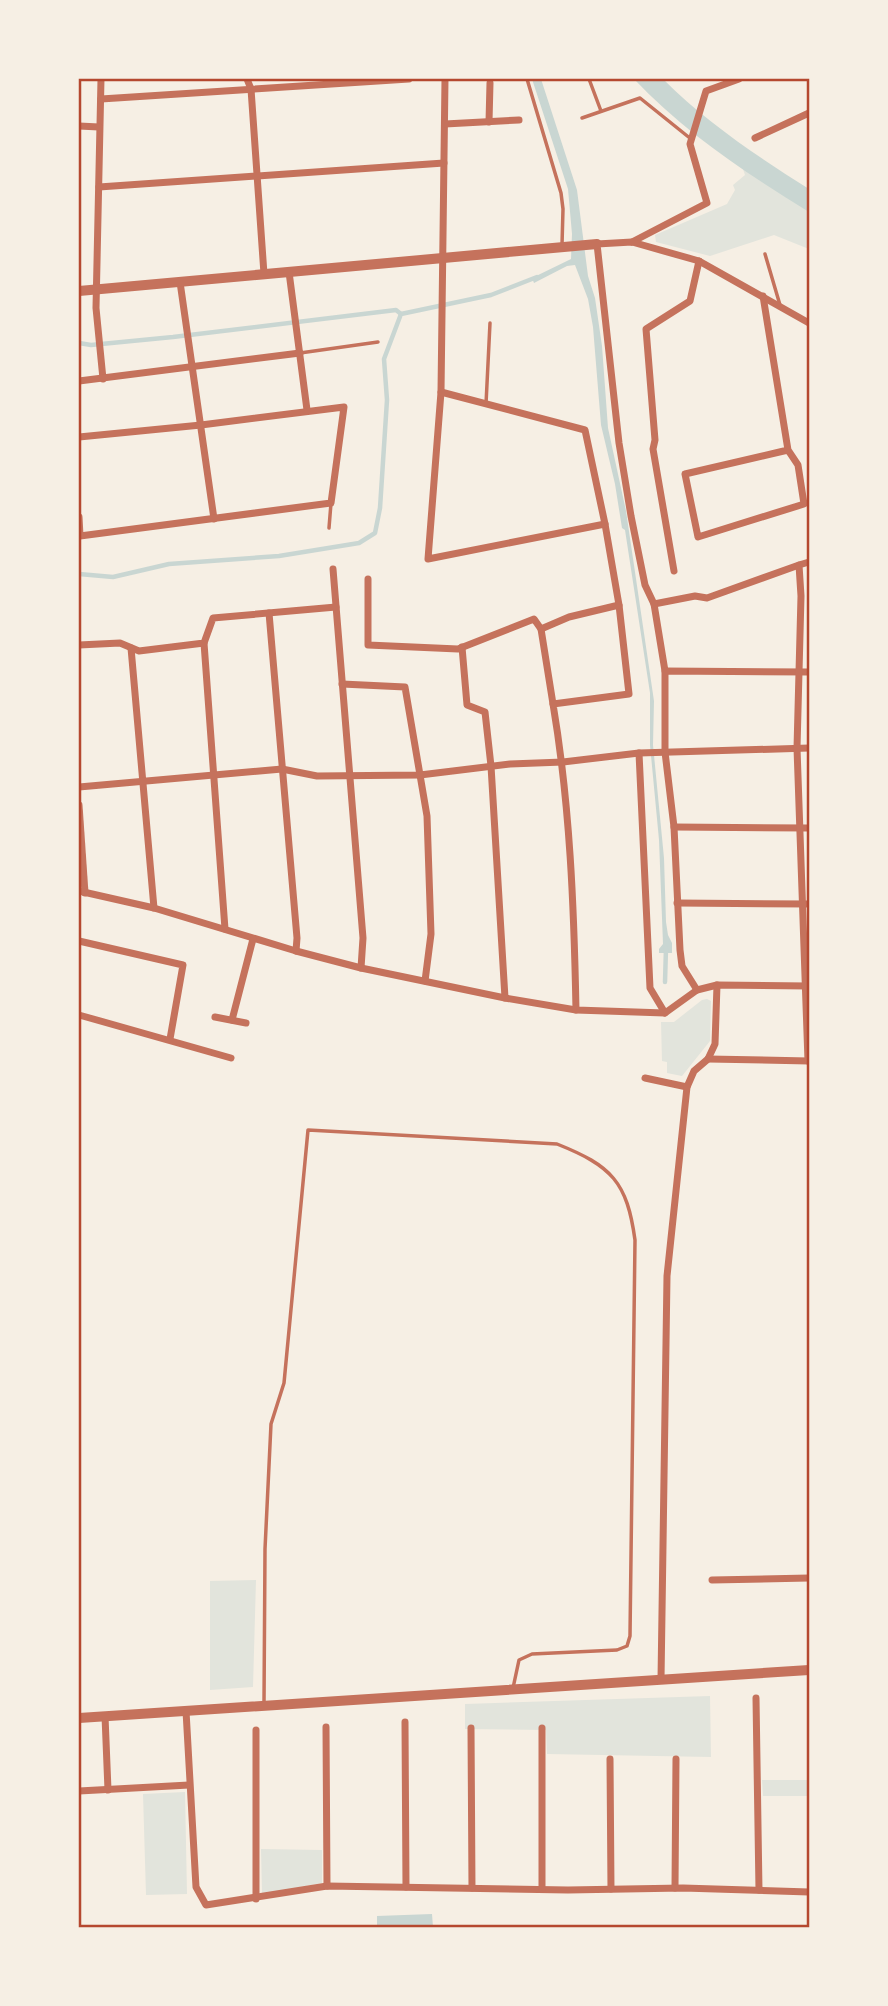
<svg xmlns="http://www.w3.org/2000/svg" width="888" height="2006" font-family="'Times New Roman',serif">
<rect width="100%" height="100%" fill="#f6efe4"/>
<g fill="#e2e4dc">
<path d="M743,169L809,210V249L774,235L710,256L656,242L655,235L727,204L735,190L733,185L745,175Z"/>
<path d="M707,999L711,1001L710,1041L682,1076L667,1073V1062L662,1061L661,1022H674L702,1000Z"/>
<path d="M256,1580L253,1687L210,1690V1581Z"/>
<path d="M710,1696L711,1757L547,1754L546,1730L465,1729V1704Z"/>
<path d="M762,1780H809V1796H763Z"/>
<path d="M185,1792L187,1894L146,1895L143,1794Z"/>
<path d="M261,1849L322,1850V1883L262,1894Z"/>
</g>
<g fill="#c9d6d2">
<path d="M532,79H541L577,190L588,276L595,298L602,346L608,428L626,511L654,701L653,745L664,858L666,922L668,935L672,943V953H659V949L663,944L659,840L650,745V693L625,530L622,528L615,484L601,425L593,327L588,299L575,265L567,266L534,283L532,278L571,259L572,234L568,189Z"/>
<path d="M634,79H663C707,123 757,156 809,189V212C746,173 685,133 634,79Z"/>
<path d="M432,1914L433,1927H377V1916Z"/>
</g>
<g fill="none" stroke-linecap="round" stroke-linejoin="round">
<g stroke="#c9d6d2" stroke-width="4.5">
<path d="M79,343L91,345L173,337L396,310L401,314"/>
<path d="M79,574L113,577L169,564L279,556L359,543L375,533L380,508L387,400L384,359L401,314L491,295L537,277"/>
<path d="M665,982L666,948"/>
</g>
<g stroke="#c5725c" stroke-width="3.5">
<path d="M527,79L561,193L563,209L562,245"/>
<path d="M589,79L601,111"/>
<path d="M582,118L640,98L691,139"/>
<path d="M765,254L780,305"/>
<path d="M300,353L378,342"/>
<path d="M486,404L490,323"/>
<path d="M329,528L331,503"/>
<path d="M264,1703L265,1549L271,1424L284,1383L308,1130L557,1144C612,1166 627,1182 635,1240L630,1636L627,1646L617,1650L532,1654L519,1660L513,1688"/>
</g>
<g stroke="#c5725c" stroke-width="7">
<path d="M101,79L96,308L103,379"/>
<path d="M247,79L251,89L264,274"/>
<path d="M445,79L441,392L428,559L605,524L619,605L629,694L553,704C570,805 574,907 576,1010"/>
<path d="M101,99L409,79"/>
<path d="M489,122L490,83"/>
<path d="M445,124L519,120"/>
<path d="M79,126L99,127"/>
<path d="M755,138L809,113"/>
<path d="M99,187L444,163"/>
<path d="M632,242L707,203L690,144L706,91L739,79"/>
<path d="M289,272L307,410"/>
<path d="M180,282L214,519"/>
<path d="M763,296L788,450L798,465L804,504L698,537L685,474L788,450"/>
<path d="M79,381L300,353"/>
<path d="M441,392L585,430L605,524"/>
<path d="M79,437L201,425L344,407L331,503L80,536L79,517"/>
<path d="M333,569L363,938L361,968"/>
<path d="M674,571L653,449L655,440L646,329L690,301L699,261"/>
<path d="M368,579V645L458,649L534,619L541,629L553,704"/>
<path d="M654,604L695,596L707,598L799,565"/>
<path d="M269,613L297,938L296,951"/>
<path d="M541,629L569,617L619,605"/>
<path d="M204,643L225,929"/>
<path d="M79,645L120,643L139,651L204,643L213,618L336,607"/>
<path d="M462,647L467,705L485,712L491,766L505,998"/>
<path d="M131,648L154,908"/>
<path d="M665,671L654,604L645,585L631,516L619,443L597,244L632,242L699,261L809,323"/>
<path d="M342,684L405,687L427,816L431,934L425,981"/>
<path d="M639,753L650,988L665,1013"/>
<path d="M79,787L282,769L317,776L420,775L510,764L563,762L639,753L809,748"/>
<path d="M79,805L85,893"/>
<path d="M674,827L809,828"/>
<path d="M79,891L154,908L296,951L361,968L505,998L576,1010L665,1013L697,990L717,985L809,986"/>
<path d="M677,903L809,904"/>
<path d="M79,941L183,965L170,1039"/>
<path d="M697,990L682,966L680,950L674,827L665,752V671L809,672"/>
<path d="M79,1015L231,1058"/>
<path d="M215,1017L246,1023"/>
<path d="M232,1020L253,939"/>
<path d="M708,1059L809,1061"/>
<path d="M808,1061L797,748L801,596L799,565L809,562"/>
<path d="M645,1078L687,1087"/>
<path d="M712,1580L809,1578"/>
<path d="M661,1680L667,1276L687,1087L694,1071L708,1059L715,1044L717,985"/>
<path d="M756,1698L759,1890"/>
<path d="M186,1711L196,1887L206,1905L327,1886L568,1890L683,1888L809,1892"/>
<path d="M105,1716L108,1790"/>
<path d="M405,1722L406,1887"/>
<path d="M326,1727L327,1886"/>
<path d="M471,1728L472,1888"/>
<path d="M542,1728V1889"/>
<path d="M610,1759L611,1889"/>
<path d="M79,1791L189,1785"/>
<path d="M675,1888L676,1759"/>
<path d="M256,1899V1730"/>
</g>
<g stroke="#c5725c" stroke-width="10">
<path d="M79,291L597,244"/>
<path d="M79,1718L809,1670"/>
</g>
</g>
<rect width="888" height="2006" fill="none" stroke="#f6efe4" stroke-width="161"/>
<rect x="80" y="80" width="728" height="1846" fill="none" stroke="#b5482f" stroke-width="2.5"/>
</svg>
